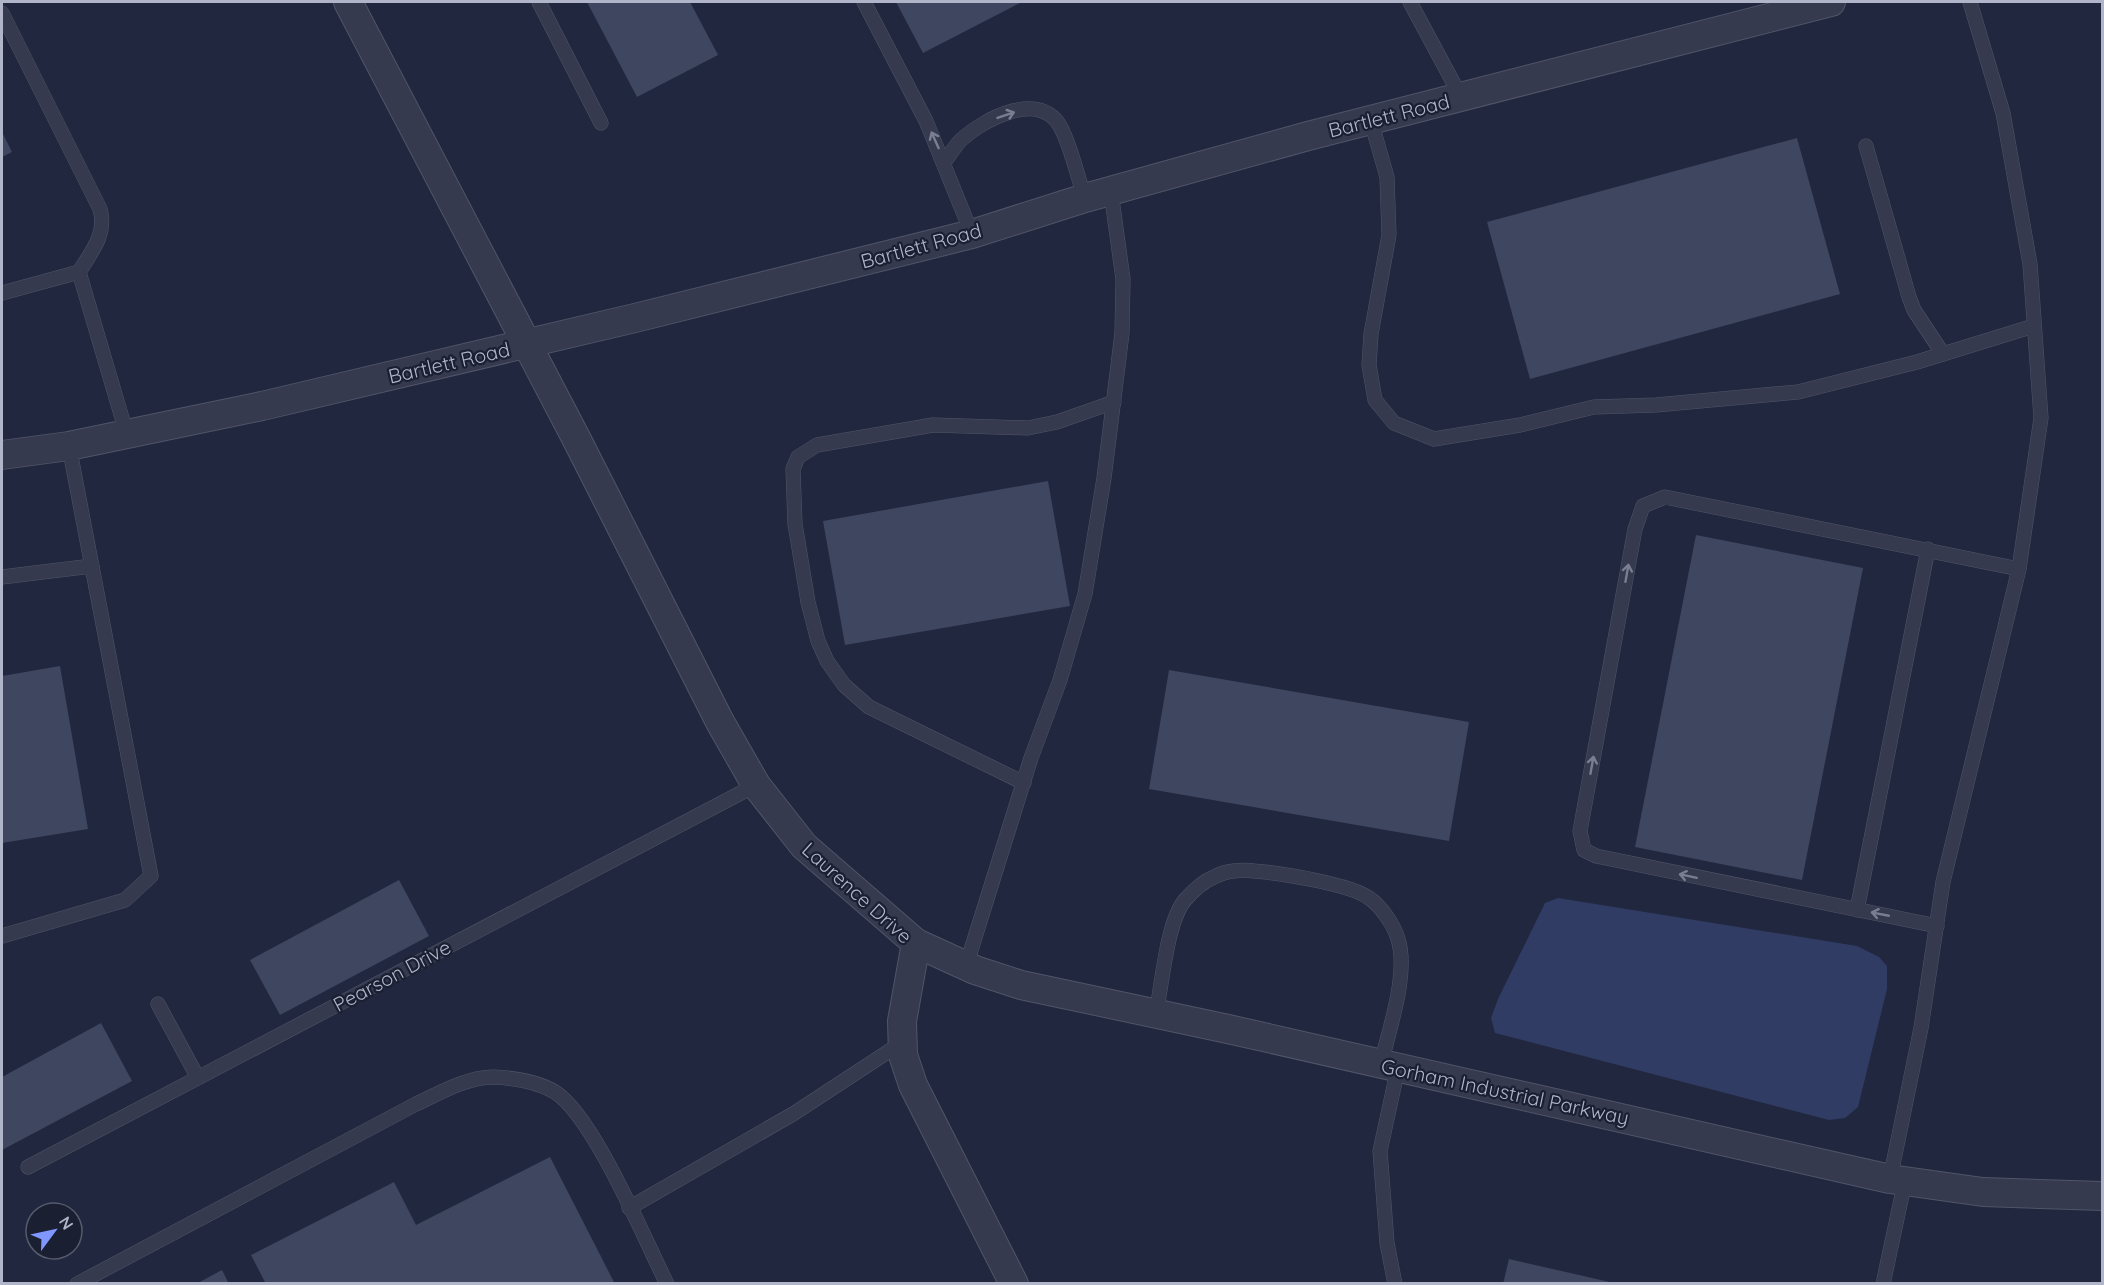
<svg xmlns="http://www.w3.org/2000/svg" width="2104" height="1285" font-family="Quicksand,sans-serif">
<rect width="100%" height="100%" fill="#21273e"/>
<path fill="#313c64" d="M1558,898L1857,946L1879,957L1887,966V989L1858,1107L1845,1118L1829,1120L1495,1033L1491,1018L1498,999L1545,903Z"/>
<g fill="#3f4660">
<path d="M587,2H690L718,55L637,97Z"/>
<path d="M896,2H1022L923,53Z"/>
<path d="M2,132L12,152L2,157Z"/>
<path d="M1797,138L1840,294L1530,379L1487,222Z"/>
<path d="M1048,481L1070,606L845,645L823,521Z"/>
<path d="M1696,535L1863,568L1802,880L1635,847Z"/>
<path d="M60,666L88,829L2,843V676Z"/>
<path d="M1169,670L1469,722L1449,841L1149,789Z"/>
<path d="M399,880L429,936L280,1015L250,960Z"/>
<path d="M101,1023L132,1081L2,1150V1077Z"/>
<path d="M550,1157L615,1284H266L251,1255L394,1182L416,1225Z"/>
<path d="M1509,1259L1614,1283V1284H1503Z"/>
<path d="M222,1270L229,1284H196Z"/>
</g>
<g fill="none" stroke-linecap="round" stroke-linejoin="round">
<g stroke="#505569" stroke-width="15">
<g id="service">
<path d="M539,2L601,123"/>
<path d="M864,2L926,121L972,234"/>
<path d="M1410,2L1461,97"/>
<path d="M2,13L100,209C107,234 92,251 79,272L127,435"/>
<path d="M1371,121L1387,177L1389,235L1371,334L1369,365L1375,400L1394,423L1434,439L1520,425L1594,407L1656,405L1798,392L1917,362L2034,326"/>
<path d="M1866,146L1909,297L1914,310L1943,354"/>
<path d="M944,162C950,155 955,146 961,140C985,118 1041,89 1061,128C1072,149 1077,176 1085,198"/>
<path d="M2,293L79,272"/>
<path d="M2,577L92,566"/>
<path d="M1024,783L869,707L844,685L827,661L818,641L808,602L795,524L793,469L798,457L817,445L933,425L1028,428L1057,422L1114,402"/>
<path d="M1857,910L1928,549"/>
<path d="M1937,926L1596,856L1584,850L1580,831L1635,529L1643,506L1665,497L2019,569"/>
<path d="M2,936L125,900L151,876L69,446"/>
<path d="M966,966L1031,758L1060,680L1085,594L1104,478L1122,333L1123,279L1111,192"/>
<path d="M158,1004L198,1078"/>
<path d="M1156,1014C1162,984 1167,921 1185,900C1192,892 1204,881 1214,877C1225,871 1242,869 1254,871C1280,873 1350,884 1369,898C1381,906 1394,925 1398,939C1409,974 1389,1029 1381,1064"/>
<path d="M28,1167L756,785"/>
<path d="M1890,1179L1921,1028L1943,882L2019,569L2041,418L2030,264L2003,113L1970,2"/>
<path d="M629,1208L793,1114L903,1042"/>
<path d="M77,1284L416,1104C440,1093 467,1077 493,1077C514,1078 537,1081 555,1092C594,1117 644,1238 667,1284"/>
<path d="M1395,1284L1387,1243L1380,1151L1398,1068"/>
<path d="M1883,1284L1905,1181"/>
</g>
</g>
<g stroke="#505569" stroke-width="30">
<g id="minor">
<path d="M348,2L576,438L720,722L756,785L804,846L916,943L902,1021L903,1055L913,1085L1014,1284"/>
<path d="M2,455L69,446L262,406L635,318L972,234L1085,198L1308,136L1831,2"/>
<path d="M916,943L975,970L1021,985L1228,1029L1890,1179L1983,1192L2102,1196"/>
</g>
</g>
<use href="#service" stroke="#353a4e" stroke-width="14"/>
<use href="#minor" stroke="#353a4e" stroke-width="28"/>
</g>
<defs><path id="oneway-shaft" d="M-6 0H5M1.5-3L5.5 0L1.5 3" fill="none" stroke-width="1.6" stroke-linecap="round" stroke-linejoin="round" transform="scale(1.5)"/></defs>
<g stroke="#797e92">
<use href="#oneway-shaft" transform="translate(1006 115) rotate(-19)"/>
<use href="#oneway-shaft" transform="translate(935 140) rotate(-114)"/>
<use href="#oneway-shaft" transform="translate(1627 573) rotate(-80)"/>
<use href="#oneway-shaft" transform="translate(1592 765) rotate(-80)"/>
<use href="#oneway-shaft" transform="translate(1688 876) rotate(-168)"/>
<use href="#oneway-shaft" transform="translate(1880 914) rotate(-169)"/>
</g>
<g text-anchor="middle" stroke-width="4.5" stroke-linejoin="round" paint-order="stroke">
<g font-size="20" fill="#b0b5c9" stroke="#1a1f32">
<text transform="translate(1389 116) rotate(-14)" y="7">Bartlett Road</text>
<text transform="translate(921 246) rotate(-15)" y="7">Bartlett Road</text>
<text transform="translate(449 363) rotate(-13)" y="7">Bartlett Road</text>
<text transform="translate(857 893) rotate(42)" y="7">Laurence Drive</text>
<text transform="translate(392 976) rotate(-28)" y="7">Pearson Drive</text>
<text transform="translate(1505 1092) rotate(12)" y="7">Gorham Industrial Parkway</text>
</g>
</g>
<rect width="2104" height="1285" fill="none" stroke="#b0b5c9" stroke-width="6"/>
<g transform="translate(54 1231) rotate(57)"><circle r="28" fill="#1a1f32" stroke="#565b6e" stroke-width="1.5"/>
<path d="M0-4.5L10 22L0 15L-10 22Z" fill="#8097ff"/>
<text y="-9" font-size="16" font-weight="bold" text-anchor="middle" fill="#b0b5c9">N</text>
</g>
</svg>
